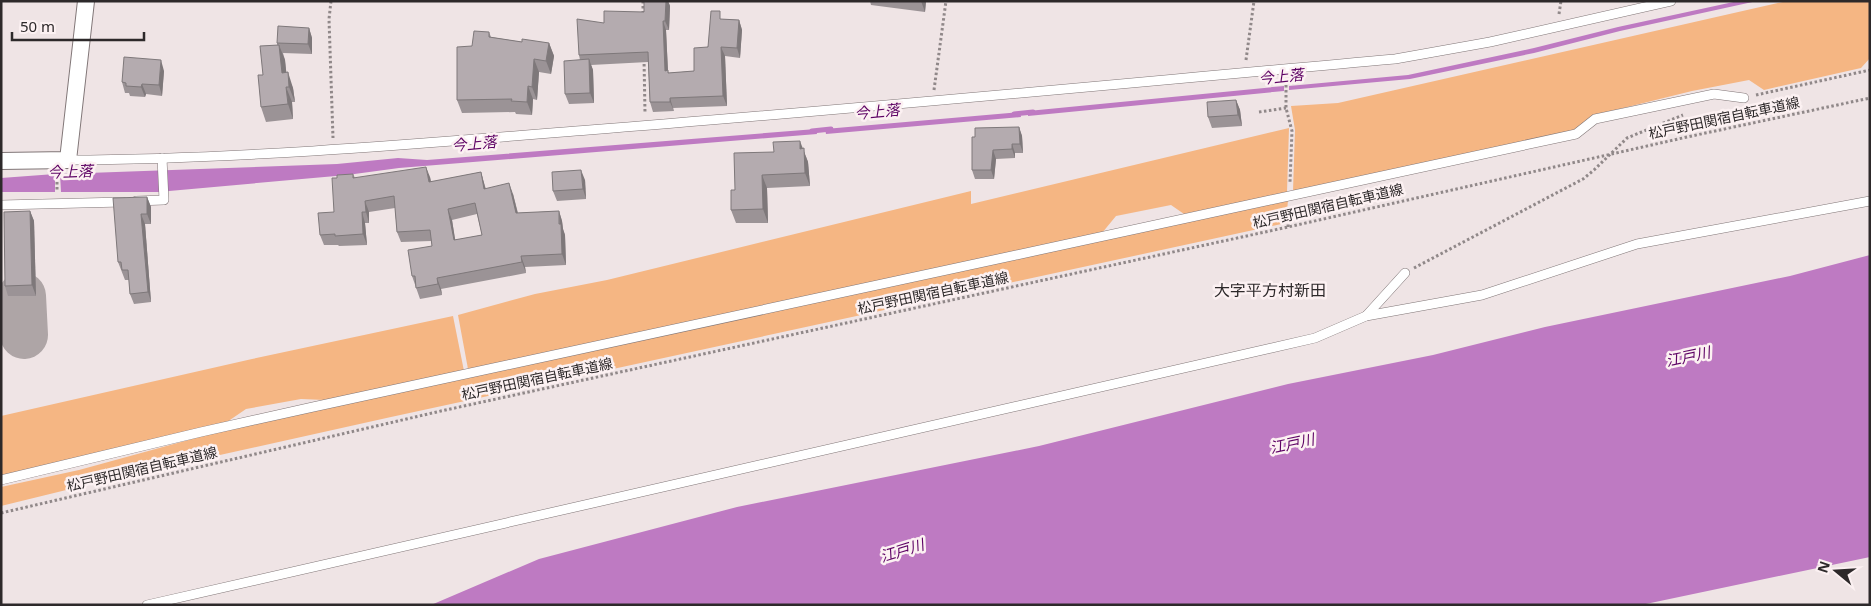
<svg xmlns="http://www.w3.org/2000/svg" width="1871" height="606" font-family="'Noto Sans','Noto Sans JP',sans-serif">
<rect width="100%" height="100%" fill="#efe4e5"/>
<g fill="#f5b683">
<path d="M1787,1H1870V58L1861,68L1764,90L1749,80L1692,91L1591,116L1575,131L1293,191L1295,130L1291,106L1338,103Z"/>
<path d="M1289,128L1287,192L1184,214L1171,205L1116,216L1102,233L468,369L458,315L535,294L607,280L971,191V204Z"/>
<path d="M1288,200L1286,223L391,417L107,480L1,506V487L79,470L214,433Z"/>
<path d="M453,316L464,371L325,400L301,399L246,409L227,422L119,449L1,477V416L252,359Z"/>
</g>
<g fill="#be7ac2">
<path d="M1738,1H1757L1620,31L1534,53L1410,79L1289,90V86L1408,75L1534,48L1618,27Z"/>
<path d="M1284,86V91L1028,116V111Z"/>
<path d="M1020,112L1021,117L826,134L825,129Z"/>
<path d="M816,129L817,134L399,168L347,175L158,192H61L60,174L337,164L398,158L427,160Z"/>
<path d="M55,174V192H1V178Z"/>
<path d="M1870,255V557L1641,605H431L539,559L737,507L1039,446L1288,384L1433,355L1545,327L1790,276Z"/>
</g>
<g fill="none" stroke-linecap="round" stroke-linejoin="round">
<g stroke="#be7ac2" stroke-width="5">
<path d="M1014,114L1033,112"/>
<path d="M812,131L831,129"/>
</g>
<path stroke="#aea5a6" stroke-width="48" d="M22,296L24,335"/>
<g stroke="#807677" stroke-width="10">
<g id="service">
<path d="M68,160C242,159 416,144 589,130C858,109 1127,83 1395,59L1490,42L1671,1"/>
<path d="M136,201L164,200L162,158"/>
<path d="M1,205L123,202"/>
<path d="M1366,316L1405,273"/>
<path d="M1,480L201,432L313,407L1576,134L1595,119L1714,94L1744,98"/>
<path d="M147,605L1315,338L1366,316L1482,295L1637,244L1870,201"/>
</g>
</g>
<g stroke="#807677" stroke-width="18">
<path id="minor" d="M1,161L68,160L86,1"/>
</g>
<g stroke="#908889" stroke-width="3" stroke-dasharray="2.5 2.5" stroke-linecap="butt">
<path d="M331,1L329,19L333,138"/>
<path d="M643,1V16"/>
<path d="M1559,14L1561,1"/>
<path d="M644,59L645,113"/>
<path d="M1246,60L1254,1"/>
<path d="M1286,80V108L1292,131L1290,182"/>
<path d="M934,90L946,1"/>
<path d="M1756,95L1870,70"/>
<path d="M1259,112L1286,108"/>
<path d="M57,177V191"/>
<path d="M1288,227L1289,209"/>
<path d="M1414,268L1583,179L1594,170L1627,138L1683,115"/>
<path d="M1,513L441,411L1288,227L1687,137L1870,98"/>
</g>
<use href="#service" stroke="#fff" stroke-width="9"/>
<use href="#minor" stroke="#fff" stroke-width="16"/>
</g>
<g fill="#9b9396" fill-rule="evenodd">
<path d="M668,1L670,6L669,30H666L668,73L694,71L723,19L739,20L742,30L740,58L725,56L727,106L673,108L674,111L653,112L650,102L648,62L591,65L593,70L594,103L569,104L565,94L580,60L579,55L604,23L644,12Z"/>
<path d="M870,1H926L925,12L871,5Z"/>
<path d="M309,28L312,38V54L283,53L285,60L286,73L293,88L295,102H292L293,119L266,122L261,107L277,45V43Z"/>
<path d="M489,32L491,37L522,42L549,43L554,56L551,74L539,72L537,100L533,99L532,115L516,114L515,112L462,113L457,100L472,46Z"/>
<path d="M164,71L162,96L146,94L145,97L130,96L129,93H125L122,82Z"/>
<path d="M1236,100L1240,110L1242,126L1212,128L1208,117Z"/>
<path d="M1019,127L1022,136L1023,153H1015V158L996,159L994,179H975L972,170L975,137Z"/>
<path d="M803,149L808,162L810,186L767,188L768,223H736L731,210L735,190L774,152Z"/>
<path d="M481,172L484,183L486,189L513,194L518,213L559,211L562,221L563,229L565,235L566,265L525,267L526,273L441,289L442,295L420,299L412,276L432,246L431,241L401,242L397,232L395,208L369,212V223H365L367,245L339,246L338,245H324L320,235L334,212L337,178L353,174L355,178L430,177L431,182ZM477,214L482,235L455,240L452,220Z"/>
<path d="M585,180L586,199L557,201L553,191Z"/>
<path d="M147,197L151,207V224H145L151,302L134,304L130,294L129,280H125L118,262Z"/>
<path d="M30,211L34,221L36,296H8L5,286Z"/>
</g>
<g fill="#7e787a">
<path d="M666,1H668L670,6L669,30L665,21Z"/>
<path d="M921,1H926L925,12Z"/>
<path d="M739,20L742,30L740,58L737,48Z"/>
<path d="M663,21L666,30L668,71L671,80L665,71Z"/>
<path d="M309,28L312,38V54L308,44Z"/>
<path d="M549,43L554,56L551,74L546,61Z"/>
<path d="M279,45L285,60L288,88L282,73Z"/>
<path d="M721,47L725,56L727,106L723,96Z"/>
<path d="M534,59L539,72L537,100L532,87Z"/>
<path d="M589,59L593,70L594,103L590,93Z"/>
<path d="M161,60L164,71L162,96L159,85Z"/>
<path d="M288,72L293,88L295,102L289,87Z"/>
<path d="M142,84L146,94L145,97L141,87Z"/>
<path d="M528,86L533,99L532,115L527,102Z"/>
<path d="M286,87L292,102L293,119L288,104Z"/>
<path d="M670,98L673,108L674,111L670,102Z"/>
<path d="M1236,100L1240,110L1242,126L1238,115Z"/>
<path d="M1019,127L1022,136L1023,153L1020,144Z"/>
<path d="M800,141L808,162L810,186L805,173L800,149Z"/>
<path d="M1012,144L1015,153V158L1012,149Z"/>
<path d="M993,150L996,159L994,179L991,170Z"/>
<path d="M426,167L430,177L433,193L429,182Z"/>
<path d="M581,170L585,180L586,199L583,189Z"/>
<path d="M481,172L484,183L488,200L484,189Z"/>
<path d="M762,175L767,188L768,223L763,209Z"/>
<path d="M509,183L513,194L520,223L516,213Z"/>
<path d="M147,197L151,207V224L147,214Z"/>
<path d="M365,201L369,212V223L366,212Z"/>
<path d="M448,209L452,220L457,251L454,240Z"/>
<path d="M30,211L34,221L36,296L32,285Z"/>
<path d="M559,211L562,221L563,229L565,235L566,265L562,254Z"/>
<path d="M362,212L365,223L367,245L363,234Z"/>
<path d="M141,214L145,224L151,302L148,292Z"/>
<path d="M521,256L525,267L526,273L522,262Z"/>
<path d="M437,278L441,289L442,295L438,284Z"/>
</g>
<g fill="#b4abaf" stroke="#7e787a" fill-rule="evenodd">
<path d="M644,1H666L665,21H663L665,71L668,70V73L694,71V48L708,47L711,11H720V19L739,20L737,48L721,47L723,96L670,98V102H650L648,52L579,55L577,19L604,23V11L644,12Z"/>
<path d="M278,26L309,28L308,44L277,43Z"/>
<path d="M474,31L489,32V37L522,42V39L549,43L546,61L534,59L532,87L528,86L527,102L511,101L512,99L457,100V47L472,46Z"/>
<path d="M279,45L282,73L288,72L289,87H286L288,104L261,107L258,75H263L260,46Z"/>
<path d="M124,57L161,60L159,85L142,84L141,87L126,86V83L122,82Z"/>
<path d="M589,59L590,93L565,94L564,61Z"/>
<path d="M1236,100L1238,115L1208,117L1207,102Z"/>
<path d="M1019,127L1020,144H1012V149L993,150L991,170H972V137H975V128Z"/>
<path d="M800,141V149L804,148L805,173L762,175L763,209L731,210V190H735L734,153L774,152L773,142Z"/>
<path d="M426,167L429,182L481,172L484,189L509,183L516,213L559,211V224H561L562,254L521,256L522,262L437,278L438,284L416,288L415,276H412L408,250L432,246L430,230L397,232L394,196L365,201L366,212H362L363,234L335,236V234L320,235L318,213L334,212L332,178H337V175L353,174V178ZM475,203L482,235L454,240L448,209Z"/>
<path d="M581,170L583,189L553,191L552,172Z"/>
<path d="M147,197V214H141L148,292L130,294L128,270H122L121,262H118L113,198Z"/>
<path d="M30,211L32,285L5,286L4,212Z"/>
</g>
<g text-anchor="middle" stroke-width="5" stroke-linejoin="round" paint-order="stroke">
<g font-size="14" fill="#2d292a" stroke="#fcf1f2">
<text transform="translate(1724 118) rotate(-12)" y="5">松戸野田関宿自転車道線</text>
<text transform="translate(1328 206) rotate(-13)" y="5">松戸野田関宿自転車道線</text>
<text transform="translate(933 293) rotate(-12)" y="5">松戸野田関宿自転車道線</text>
<text transform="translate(537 379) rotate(-12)" y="5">松戸野田関宿自転車道線</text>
<text transform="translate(142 469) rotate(-13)" y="5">松戸野田関宿自転車道線</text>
</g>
<g font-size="15" font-style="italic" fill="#5d0264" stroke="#fcf1f2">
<text transform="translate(1281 77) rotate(-6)" y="5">今上落</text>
<text transform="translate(877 112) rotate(-5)" y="5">今上落</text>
<text transform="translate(474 144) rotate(-5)" y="5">今上落</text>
<text transform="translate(70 172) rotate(-2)" y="5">今上落</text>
<text transform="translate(1688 357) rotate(-12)" y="5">江戸川</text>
<text transform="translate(1292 444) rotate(-12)" y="5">江戸川</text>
<text transform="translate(902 551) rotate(-17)" y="5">江戸川</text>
</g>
<g font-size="16" fill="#2d292a" stroke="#fcf1f2">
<text x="1270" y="296">大字平方村新田</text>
</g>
</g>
<rect width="1871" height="606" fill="none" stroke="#2d292a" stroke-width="5"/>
<g transform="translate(1836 571) rotate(288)" stroke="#fcf1f2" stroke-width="4" paint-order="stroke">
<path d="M0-4L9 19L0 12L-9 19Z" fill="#2d292a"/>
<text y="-8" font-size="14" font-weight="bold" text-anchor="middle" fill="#2d292a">N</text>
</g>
<path d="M12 32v8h132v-8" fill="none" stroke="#2d292a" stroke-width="2.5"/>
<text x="20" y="32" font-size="15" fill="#2d292a" stroke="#fcf1f2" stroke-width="4" paint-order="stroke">50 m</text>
</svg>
